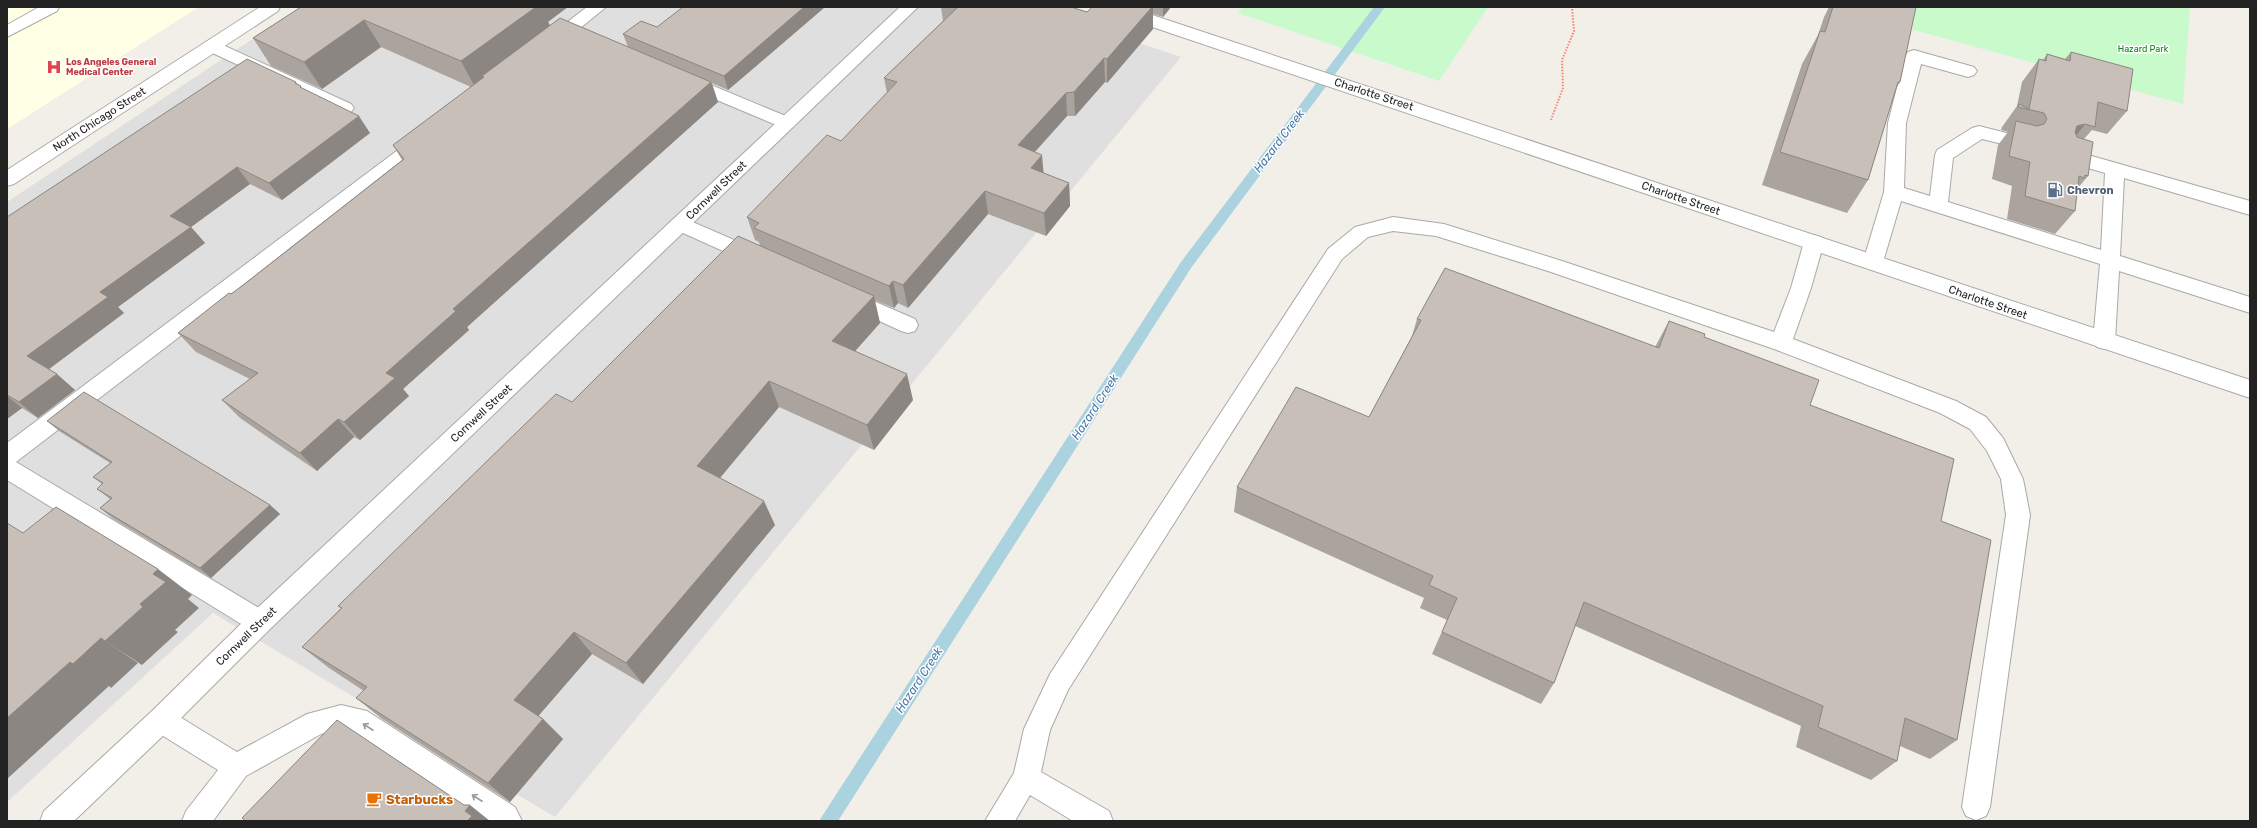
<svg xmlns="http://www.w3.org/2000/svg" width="2257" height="828" font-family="Rubik,sans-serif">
<rect width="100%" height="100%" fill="#f2efe9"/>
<path fill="#e0dfdf" d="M301,7H1032L1181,57L555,817L213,613L7,802V202Z"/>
<path fill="#ffffe5" d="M7,7H199L7,129Z"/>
<g fill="#c8facc">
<path d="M1243,7H1488L1439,81L1238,13Z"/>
<path d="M1831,7H2190L2183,104Z"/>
</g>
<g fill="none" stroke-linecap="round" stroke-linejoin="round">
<path fill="#aad3df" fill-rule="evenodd" d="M1374,7H1385L1191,268L838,821H819L1181,262Z"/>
<g stroke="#a9a9a9" stroke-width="2">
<g id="service">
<path d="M39,7H59L57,11L7,37V25Z"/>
<path d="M587,7H606L557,47L551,48L545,47L542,43L545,39Z"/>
<path d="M212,40L351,104L354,108L351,112L345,114L339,112L206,50L203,46L206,42Z"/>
<path d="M1914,50L1974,67L1977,71L1974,75L1968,77L1921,64L1906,123L1904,188L1930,196L1935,155L1937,150L1972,128L1979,126L2026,138L2028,142L2026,146L2019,148L1982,139L1953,158L1948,202L2101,250L2105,173L2060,160L2058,155L2060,150L2067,149L2250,201V215L2124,178L2120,256L2250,297V313L2119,271L2115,341L2111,347L2104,349L2097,347L2093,341L2100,264L1901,201L1883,262L1880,267L1873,269L1866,267L1863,262L1884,192L1888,123L1905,56L1908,52Z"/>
<path d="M687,75L793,119L796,123L793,127L787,129L781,127L681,85L678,81L681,77Z"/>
<path d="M425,133L432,135L434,139L432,143L16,462L269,614L272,622L269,630L260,633L251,630L7,480V443L418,135Z"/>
<path d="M681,217L764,253L767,258L764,263L757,265L750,263L674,229L671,224L674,219Z"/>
<path d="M1393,217L1444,224L1562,261L1774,332L1791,288L1804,242L1807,237L1814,235L1821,237L1824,242L1811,288L1793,339L1956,401L1986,417L2003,438L2023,479L2030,515L1990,807L1986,816L1976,820L1966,816L1962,807L2006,515L2001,479L1987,451L1970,429L1940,413L1774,349L1548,271L1436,236L1393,231L1368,237L1342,259L1068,690L1050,730L1041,772L1109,811L1113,821H1073L1030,795L1015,821H985L1014,773L1024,729L1050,674L1328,249L1355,227Z"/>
<path d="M850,291L915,319L918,325L915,331L908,333L901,331L843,304L840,299L843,294Z"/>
<path d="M341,705L367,711L515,807L522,821H487L353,731L341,729L321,734L246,776L213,821H182L186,811L218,770L152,729L148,720L152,711L161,708L170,711L237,752L307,714Z"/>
</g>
</g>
<g stroke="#a9a9a9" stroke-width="2">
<g id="minor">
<path d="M260,7H280L278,11L14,184L7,186V170Z"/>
<path d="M900,7H918L269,630L170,729L74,821H40L44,811L152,711L251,614Z"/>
<path d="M1103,7H1128L2250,380V398L1105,11Z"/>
</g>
</g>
<path stroke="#fa8072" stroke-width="2" stroke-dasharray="1.5 1.5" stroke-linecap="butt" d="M1551,120L1563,88L1562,60L1574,31L1572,7"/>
<use href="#service" fill="#fff" fill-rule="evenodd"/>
<use href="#minor" fill="#fff" fill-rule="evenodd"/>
</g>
<g fill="#aba49e">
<path d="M301,7L548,22L550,25L628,47L623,34L657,27L825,7L728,90L712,83L718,102L467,327L469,330L403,389L409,396L360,440L354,437L317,471L240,418L222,400L250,379L196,352L178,333L231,294L402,160L393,145L471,87L381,47L322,89L271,66L253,38Z"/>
<path d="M941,7H1071L1087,12L1092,7H1171L1163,17L1153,14V29L1107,83L1105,82L1075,116H1067L1035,152L1044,173L1069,183L1070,206L1046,236L988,214L908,308L898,303L894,308L874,300L880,323L855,351L913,400L874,450L779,407L720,478L775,525L643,684L592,654L538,716L543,719L563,739L510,802L382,719L356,698L364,691L329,668L302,647L341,608L338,606L572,402L760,246L759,242L755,240L747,217L841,141L887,93L884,78L943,21Z"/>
<path d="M1829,7H1916L1900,82L1896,88L1868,180L1847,213L1762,185L1802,64L1818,35L1824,17Z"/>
<path d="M2071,52L2127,111L2107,134L2092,130L2084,139L2088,176L2077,189L2075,211L2055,234L2007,219L2012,186L1992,179L1998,145L2008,132L2001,130L2002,127L2017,106L2022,82L2039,59L2043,60L2047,54L2065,59Z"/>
<path d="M296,82L298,85L303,89L370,133L282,200L250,184L191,227L205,243L118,307L124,313L49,369L75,390L38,418L22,408L7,419V217Z"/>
<path d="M1417,319L1655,347L1669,321L1704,337L1810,405L1941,521L1957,740L1930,759L1900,746L1897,761L1871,780L1796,747L1801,726L1575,626L1554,683L1541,704L1432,654L1447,620L1420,608L1424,598L1234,512L1237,487L1369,417L1412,336Z"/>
<path d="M47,421L270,505L280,514L211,578L112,518L100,508L110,499L97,489L102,484L93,477L110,463L59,431Z"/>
</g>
<g fill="#8b8681">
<path d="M533,7H568L548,22L553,31L484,77L482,76L485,82L476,89L461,61Z"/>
<path d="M804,7H825L728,90L724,76Z"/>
<path d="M1152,7H1153V29L1107,83V59Z"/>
<path d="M1163,7H1171L1163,17Z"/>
<path d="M364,20L381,47L322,89L304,62Z"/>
<path d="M1104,58L1105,82L1075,116L1074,92Z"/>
<path d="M711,82L718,102L467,327L469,330L403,389L409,396L360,440L344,422L386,373L453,309Z"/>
<path d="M1066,93L1067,116L1020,168L1018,145Z"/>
<path d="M359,116L370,133L282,200L269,183Z"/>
<path d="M2085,124L2067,148L2077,126Z"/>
<path d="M1042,155L1044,178L1031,168Z"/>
<path d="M237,167L250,184L191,227L205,243L118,307L124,313L45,372L27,356L100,292L170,216Z"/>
<path d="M1069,183L1070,206L1046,236L1044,213Z"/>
<path d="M985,191L988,214L908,308L903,285Z"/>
<path d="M893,281L898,303L894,308L889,286Z"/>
<path d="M874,296L880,323L840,368L832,341Z"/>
<path d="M57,374L75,390L38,418L19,402Z"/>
<path d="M907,374L913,400L874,450L867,425Z"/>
<path d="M769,381L779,407L709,491L697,466Z"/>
<path d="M7,396L22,408L7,419Z"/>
<path d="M338,419L354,437L317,471L300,453Z"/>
<path d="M764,501L775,525L643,684L626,663Z"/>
<path d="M270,505L280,514L211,578L200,568Z"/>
<path d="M158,569L192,595L188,599L199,608L175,630L178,632L142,665L105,641L140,604L153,574Z"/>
<path d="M574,632L592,654L534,721L514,700Z"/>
<path d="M101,638L138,663L111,688L109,686L7,779V718L70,662Z"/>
<path d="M543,719L563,739L510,802L488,783Z"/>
<path d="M470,805L490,821H467L465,811Z"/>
</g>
<g fill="#c7bfb8" stroke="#8b8681">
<path d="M301,7H536L461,61L364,20L304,62L253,38Z"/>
<path d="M683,7H804L724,76L623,34L641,21L657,27Z"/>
<path d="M958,7H1071L1087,12L1092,7H1152L1107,59L1104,58L1074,92L1066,93L1018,145L1042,155L1031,168L1069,183L1044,213L985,191L903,285L893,281L889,286L754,228L759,223L747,217L827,135L841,141L897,82L884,78Z"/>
<path d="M1833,7H1916L1900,82H1898L1868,180L1780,152L1820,31L1825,32Z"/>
<path d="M560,18L711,82L453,309L456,311L386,373L395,378L344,422L338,419L300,453L222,400L258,373L178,333L229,293L231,294L242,286L404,159L393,145L484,77L482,76Z"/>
<path d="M2071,52L2133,69L2127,111L2098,102L2095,127L2085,124L2077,126L2075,132L2077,137L2093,142L2088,176L2085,175L2084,178L2079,176L2075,211L2025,196L2030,162L2009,156L2016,121L2037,126L2044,124L2047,119L2044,113L2018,107L2019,104L2029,109L2039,59L2046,61L2047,54L2070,61Z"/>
<path d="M247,59L296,82L295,83L301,86L300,87L359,116L269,183L237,167L170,216L191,227L100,292L108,297L27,356L57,374L19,402L7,395V217Z"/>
<path d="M738,236L874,296L832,341L907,374L867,425L769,381L697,466L764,501L626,663L574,632L514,700L543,719L488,783L356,698L367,687L302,647L342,608L338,606L556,394L572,402Z"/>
<path d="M1445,268L1659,348L1669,321L1705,334L1704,337L1819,380L1810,405L1954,459L1941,521L1991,540L1957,740L1905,718L1897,761L1818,727L1823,706L1584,602L1554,683L1442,632L1457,598L1429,585L1433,576L1237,487L1296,387L1369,417L1421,320L1417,319Z"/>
<path d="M84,392L270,505L200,568L100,508L112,498L97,489L103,483L93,477L112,462L47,421Z"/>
<path d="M56,507L158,569L153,574L166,582L140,604L143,607L105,641L101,638L73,664L70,662L7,718V523L23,533Z"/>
<path d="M337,720L464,805H470L465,811L472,816L467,821H246L242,818Z"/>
</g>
<defs><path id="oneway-shaft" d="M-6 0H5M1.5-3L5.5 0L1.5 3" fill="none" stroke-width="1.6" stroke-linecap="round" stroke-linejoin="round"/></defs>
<g stroke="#9c9c9c">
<use href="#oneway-shaft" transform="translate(368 727) rotate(-147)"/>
<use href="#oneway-shaft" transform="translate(477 798) rotate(-147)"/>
</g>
<defs>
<g id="hospital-bare" transform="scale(1.2)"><path d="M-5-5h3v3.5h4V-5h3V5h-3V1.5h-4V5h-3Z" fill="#e0444e" stroke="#fff" stroke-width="2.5" paint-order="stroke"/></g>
<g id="fuel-bare" transform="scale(1.2)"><path d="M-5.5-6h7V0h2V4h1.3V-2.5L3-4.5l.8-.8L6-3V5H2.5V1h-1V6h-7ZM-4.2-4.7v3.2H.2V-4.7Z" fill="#5c6f8a" stroke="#fff" stroke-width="2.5" paint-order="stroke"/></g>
<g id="cafe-bare" transform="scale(1.2)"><path d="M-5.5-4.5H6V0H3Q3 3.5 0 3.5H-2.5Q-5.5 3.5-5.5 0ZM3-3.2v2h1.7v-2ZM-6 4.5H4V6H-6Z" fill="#e8710a" stroke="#fff" stroke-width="2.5" paint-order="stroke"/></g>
</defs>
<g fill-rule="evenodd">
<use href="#hospital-bare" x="54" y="67"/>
<use href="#fuel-bare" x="2055" y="190"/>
<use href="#cafe-bare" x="374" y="799"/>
</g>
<g text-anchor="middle" stroke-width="3" stroke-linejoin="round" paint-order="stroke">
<g font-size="9" fill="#0c8416" stroke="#fff">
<text x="2143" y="52">Hazard Park</text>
</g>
<g font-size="9" font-weight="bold" fill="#be3a42" stroke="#fff" text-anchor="start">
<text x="66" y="65">Los Angeles General<tspan x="66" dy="10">Medical Center</tspan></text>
</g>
<g font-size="11" fill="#222" stroke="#fff">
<text transform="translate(1374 94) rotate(18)" y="4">Charlotte Street</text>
<text transform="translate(99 119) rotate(-33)" y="4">North Chicago Street</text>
<text transform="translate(716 190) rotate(-44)" y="4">Cornwell Street</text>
<text transform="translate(1681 198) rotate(19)" y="4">Charlotte Street</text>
<text transform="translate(1988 302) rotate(19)" y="4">Charlotte Street</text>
<text transform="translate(481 413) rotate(-43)" y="4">Cornwell Street</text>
<text transform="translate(246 636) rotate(-44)" y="4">Cornwell Street</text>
</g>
<g font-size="11" font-weight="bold" fill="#4e5e75" stroke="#fff" text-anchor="start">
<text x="2067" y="194">Chevron</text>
</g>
<g font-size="12" font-style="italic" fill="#4a7aab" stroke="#fff">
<text transform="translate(1279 141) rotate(-53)" y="4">Hazard Creek</text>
<text transform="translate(1095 407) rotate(-57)" y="4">Hazard Creek</text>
<text transform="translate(919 680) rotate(-57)" y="4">Hazard Creek</text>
</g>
<g font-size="13" font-weight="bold" fill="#c56008" stroke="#fff" text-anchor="start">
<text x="386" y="804">Starbucks</text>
</g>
</g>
<rect width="2257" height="828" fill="none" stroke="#222222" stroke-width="16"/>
</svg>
